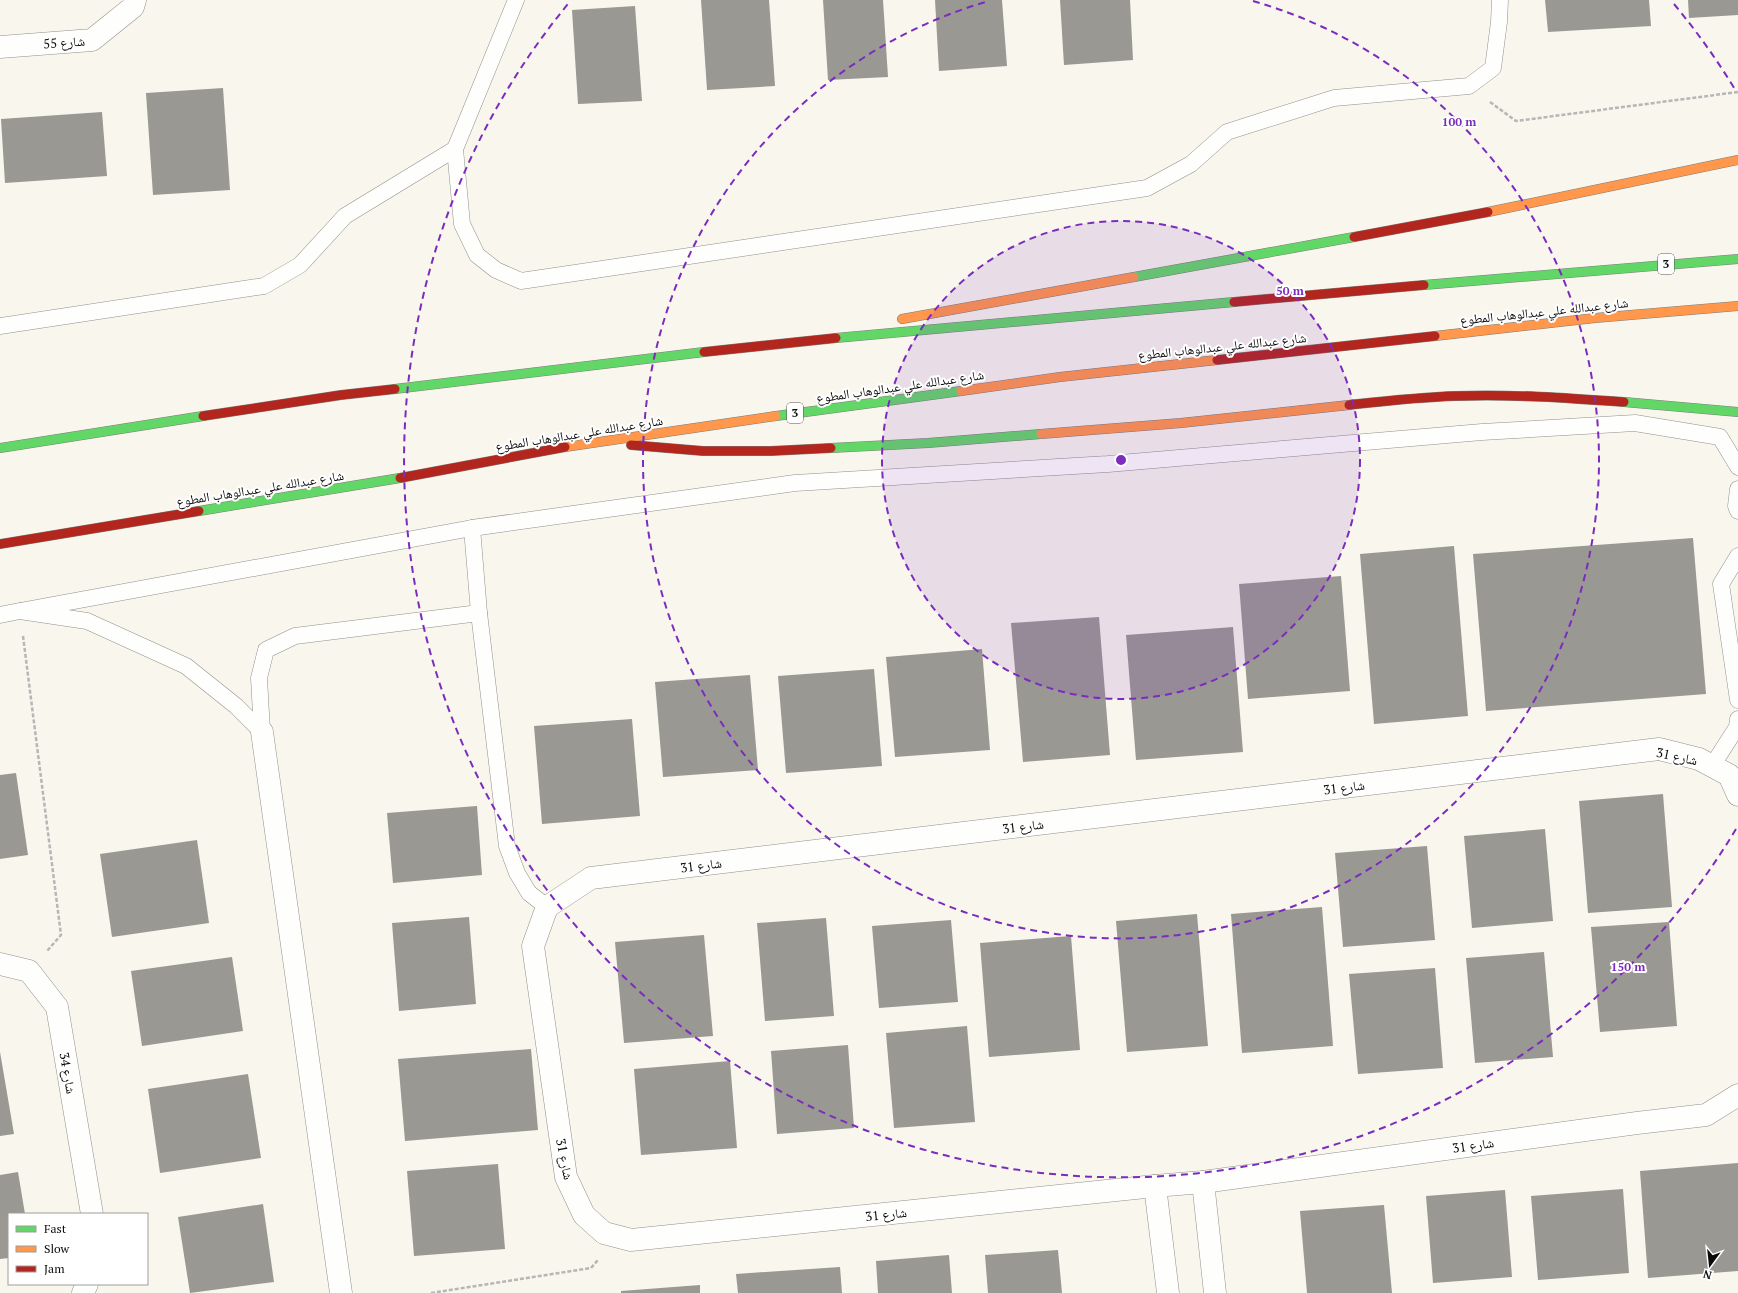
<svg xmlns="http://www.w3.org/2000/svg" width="1738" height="1293" font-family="'PT Serif','Noto Naskh Arabic',serif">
<rect width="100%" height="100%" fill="#f8f6ed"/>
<g fill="#9a9893">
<path d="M701,0H769L775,86L707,90Z"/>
<path d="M823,0H883L888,77L828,80Z"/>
<path d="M935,0H1002L1007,66L939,71Z"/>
<path d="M1060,0H1130L1133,60L1064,65Z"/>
<path d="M1545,0H1649L1651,26L1548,32Z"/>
<path d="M1688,0H1738V15L1689,18Z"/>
<path d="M635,6L642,101L578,104L572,10Z"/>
<path d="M223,88L230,190L153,195L146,93Z"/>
<path d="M102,112L107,176L5,183L1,119Z"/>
<path d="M1693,538L1706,694L1486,711L1473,554Z"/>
<path d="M1454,546L1468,716L1374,724L1360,554Z"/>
<path d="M1341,576L1350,691L1248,699L1239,584Z"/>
<path d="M1099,617L1110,755L1023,762L1011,623Z"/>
<path d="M1233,627L1243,752L1136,760L1126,635Z"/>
<path d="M982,649L990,750L895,757L886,657Z"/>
<path d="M874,669L882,766L786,773L778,676Z"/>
<path d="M750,675L758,770L663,777L655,682Z"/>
<path d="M632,719L640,816L542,824L534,726Z"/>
<path d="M16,773L28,855L0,859V775Z"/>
<path d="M1663,794L1672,907L1588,913L1579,801Z"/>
<path d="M477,806L482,875L393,883L387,813Z"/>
<path d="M1545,829L1553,921L1472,928L1464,836Z"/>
<path d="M197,840L209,923L112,937L100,854Z"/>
<path d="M1427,846L1435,940L1343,947L1335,853Z"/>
<path d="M1322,907L1333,1046L1242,1053L1231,914Z"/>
<path d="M1197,914L1208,1046L1127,1052L1116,921Z"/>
<path d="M469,917L476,1004L399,1011L392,923Z"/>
<path d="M826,918L834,1016L765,1021L757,923Z"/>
<path d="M951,920L958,1002L879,1008L872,926Z"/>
<path d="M1669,922L1677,1026L1600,1032L1591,927Z"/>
<path d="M704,935L713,1036L624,1043L615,942Z"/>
<path d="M1071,936L1080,1050L989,1057L980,943Z"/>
<path d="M1544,952L1553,1057L1475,1063L1466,958Z"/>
<path d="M232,957L243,1031L142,1046L131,971Z"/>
<path d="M1435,968L1443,1068L1358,1074L1349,974Z"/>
<path d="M967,1026L975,1122L894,1128L886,1033Z"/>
<path d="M848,1045L854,1128L777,1134L771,1051Z"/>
<path d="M531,1049L538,1130L405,1141L398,1059Z"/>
<path d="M0,1052L14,1134L0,1136Z"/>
<path d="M730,1061L737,1148L641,1155L634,1069Z"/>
<path d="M248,1074L261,1158L160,1173L148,1089Z"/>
<path d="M1738,1163V1271L1648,1278L1640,1171Z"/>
<path d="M498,1164L505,1249L414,1256L407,1171Z"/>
<path d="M18,1172L25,1214H9V1258L0,1259V1175Z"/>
<path d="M1623,1189L1629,1273L1538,1280L1531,1196Z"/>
<path d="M1505,1190L1512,1277L1433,1283L1426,1196Z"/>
<path d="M263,1204L274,1282L190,1293L178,1217Z"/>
<path d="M1384,1205L1392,1293H1307L1300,1211Z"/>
<path d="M1058,1250L1062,1293H988L985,1255Z"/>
<path d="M949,1255L952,1293H878L876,1261Z"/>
<path d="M840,1267L842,1293H738L736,1274Z"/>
<path d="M700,1285V1293H621V1291Z"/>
</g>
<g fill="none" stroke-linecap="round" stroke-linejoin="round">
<g stroke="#91908c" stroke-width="17">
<g id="lane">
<path d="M516,0L455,149L462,224L477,255L496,270L521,281L1147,188L1191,164L1227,132L1334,98L1469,86L1493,68L1499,22L1500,0"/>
<path d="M0,326L264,286L300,265L345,216L455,149"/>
<path d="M1738,489L1736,506L1738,511"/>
<path d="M472,528L479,613L507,846L517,873L529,893L547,907"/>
<path d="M1738,556L1721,584L1738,700"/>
<path d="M20,611L472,528L795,483L1108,464L1482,432L1635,423L1720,437L1738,467"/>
<path d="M0,615L20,611L87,621L186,666L236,706L262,732"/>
<path d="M262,732L259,678L266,650L295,636L479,613"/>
<path d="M1712,766L1737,727L1738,719"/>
</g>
</g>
<g stroke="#91908c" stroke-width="23">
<g id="street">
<path d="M0,47L92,40L133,7L135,0"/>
<path d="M262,732L341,1293"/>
<path d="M1738,795L1729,775L1699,759L1659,749L591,878L547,907L533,946L566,1177L584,1215L604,1233L631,1240L1155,1186L1203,1182L1637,1123L1706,1115L1738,1095"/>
<path d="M0,964L29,971L57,1007L92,1214"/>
<path d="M1203,1182L1215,1293"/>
<path d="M1155,1186L1168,1293"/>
<path d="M83,1293L87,1284"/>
</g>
</g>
<g stroke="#7e7e7a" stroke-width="10">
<g id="fast">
<path d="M1134,277L1354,237"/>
<path d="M1424,285L1738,259"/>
<path d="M836,338L1234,302"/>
<path d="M395,389L704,352"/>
<path d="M1624,402L1738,412"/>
<path d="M776,416L961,391"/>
<path d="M0,448L203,416"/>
<path d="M831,448L928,443L1041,434"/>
<path d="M199,511L400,478"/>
</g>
</g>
<g stroke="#7e7e7a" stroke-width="10">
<g id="slow">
<path d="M1488,212L1738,160"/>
<path d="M902,319L1134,277"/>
<path d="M1435,336L1595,318L1738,306"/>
<path d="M961,391L1060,377L1217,360"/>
<path d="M1041,434L1181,423L1349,405"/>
<path d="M565,447L776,416"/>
</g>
</g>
<g stroke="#7e7e7a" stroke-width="10">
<g id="jam">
<path d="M1354,237L1488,212"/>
<path d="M1234,302L1424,285"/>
<path d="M704,352L836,338"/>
<path d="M1217,360L1435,336"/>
<path d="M1349,405C1385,401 1420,397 1456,396C1512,394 1568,398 1624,402"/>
<path d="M203,416L341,395L395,389"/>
<path d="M631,445L703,451H771L831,448"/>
<path d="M400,478L565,447"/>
<path d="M0,544L199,511"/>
</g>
</g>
<g stroke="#b7b6b5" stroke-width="2.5" stroke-dasharray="4 2" stroke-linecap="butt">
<path d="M1490,102L1516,121L1738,92"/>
<path d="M23,636L61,935L47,951"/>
<path d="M431,1293L591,1268L598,1260"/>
</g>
<use href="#lane" stroke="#fefefc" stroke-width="16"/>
<use href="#street" stroke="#fefefc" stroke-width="22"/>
<use href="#fast" stroke="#63d668" stroke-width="9"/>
<use href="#slow" stroke="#ff974d" stroke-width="9"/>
<use href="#jam" stroke="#b3261e" stroke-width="9"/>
</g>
<circle cx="1121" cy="460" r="239" fill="#7b2cbf" fill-opacity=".12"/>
<g fill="none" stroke="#7b2cbf" stroke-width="2" stroke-dasharray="7 5">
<circle cx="1121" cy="460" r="239"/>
<path d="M1253 1A478 478 0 1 1 989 1"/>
<path d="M1736 829A717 717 0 1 1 568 4M1674 4A717 717 0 0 1 1736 91"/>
</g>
<g text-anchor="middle" stroke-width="4" stroke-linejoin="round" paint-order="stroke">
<g fill="#fff" stroke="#545454" stroke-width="1">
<rect x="1658" y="254" width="16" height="20" rx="3"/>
<rect x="787" y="403" width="16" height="20" rx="3"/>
</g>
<g font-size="12" font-weight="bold" fill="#0a0a0a">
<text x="1666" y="268">3</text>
<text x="795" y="417">3</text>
</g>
<g font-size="13" fill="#0a0a0a" stroke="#fff">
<text transform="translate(64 42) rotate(-4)" y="5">شارع 55</text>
<text transform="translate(1544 311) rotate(-6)" y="5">شارع عبدالله علي عبدالوهاب المطوع</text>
<text transform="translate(1222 346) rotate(-6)" y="5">شارع عبدالله علي عبدالوهاب المطوع</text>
<text transform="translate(900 386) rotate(-8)" y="5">شارع عبدالله علي عبدالوهاب المطوع</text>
<text transform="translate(579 433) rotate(-9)" y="5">شارع عبدالله علي عبدالوهاب المطوع</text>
<text transform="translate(260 488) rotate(-9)" y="5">شارع عبدالله علي عبدالوهاب المطوع</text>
<text transform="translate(1677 756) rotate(12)" y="5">شارع 31</text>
<text transform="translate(1344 787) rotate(-7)" y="5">شارع 31</text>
<text transform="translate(1023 826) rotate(-7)" y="5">شارع 31</text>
<text transform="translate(701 865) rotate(-7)" y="5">شارع 31</text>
<text transform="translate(68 1073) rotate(80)" y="5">شارع 34</text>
<text transform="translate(1473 1145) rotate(-8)" y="5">شارع 31</text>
<text transform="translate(565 1159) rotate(79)" y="5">شارع 31</text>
<text transform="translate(886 1214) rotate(-6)" y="5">شارع 31</text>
</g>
</g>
<circle cx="1121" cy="460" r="6" fill="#7b2cbf" stroke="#fff" stroke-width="2"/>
<g font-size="12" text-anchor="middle" font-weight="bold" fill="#7b2cbf" stroke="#fff" stroke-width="4" stroke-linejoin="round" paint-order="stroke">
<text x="1459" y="126">100 m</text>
<text x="1290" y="295">50 m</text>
<text x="1628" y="971">150 m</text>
</g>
<rect x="8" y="1213" width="140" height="72" fill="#ffffff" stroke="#9d9d9d"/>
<rect x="16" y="1226" width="20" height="6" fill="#63d668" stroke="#9d9d9d"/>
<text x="44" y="1233" font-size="12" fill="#0a0a0a">Fast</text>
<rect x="16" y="1246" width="20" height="6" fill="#ff974d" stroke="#9d9d9d"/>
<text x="44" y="1253" font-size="12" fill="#0a0a0a">Slow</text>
<rect x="16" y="1266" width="20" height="6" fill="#b3261e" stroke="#9d9d9d"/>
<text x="44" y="1273" font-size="12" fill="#0a0a0a">Jam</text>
<g transform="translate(1710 1265) rotate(195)" stroke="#ffffff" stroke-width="3" paint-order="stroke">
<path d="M0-3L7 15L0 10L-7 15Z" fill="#0a0a0a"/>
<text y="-6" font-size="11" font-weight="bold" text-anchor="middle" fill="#0a0a0a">N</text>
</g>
</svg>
